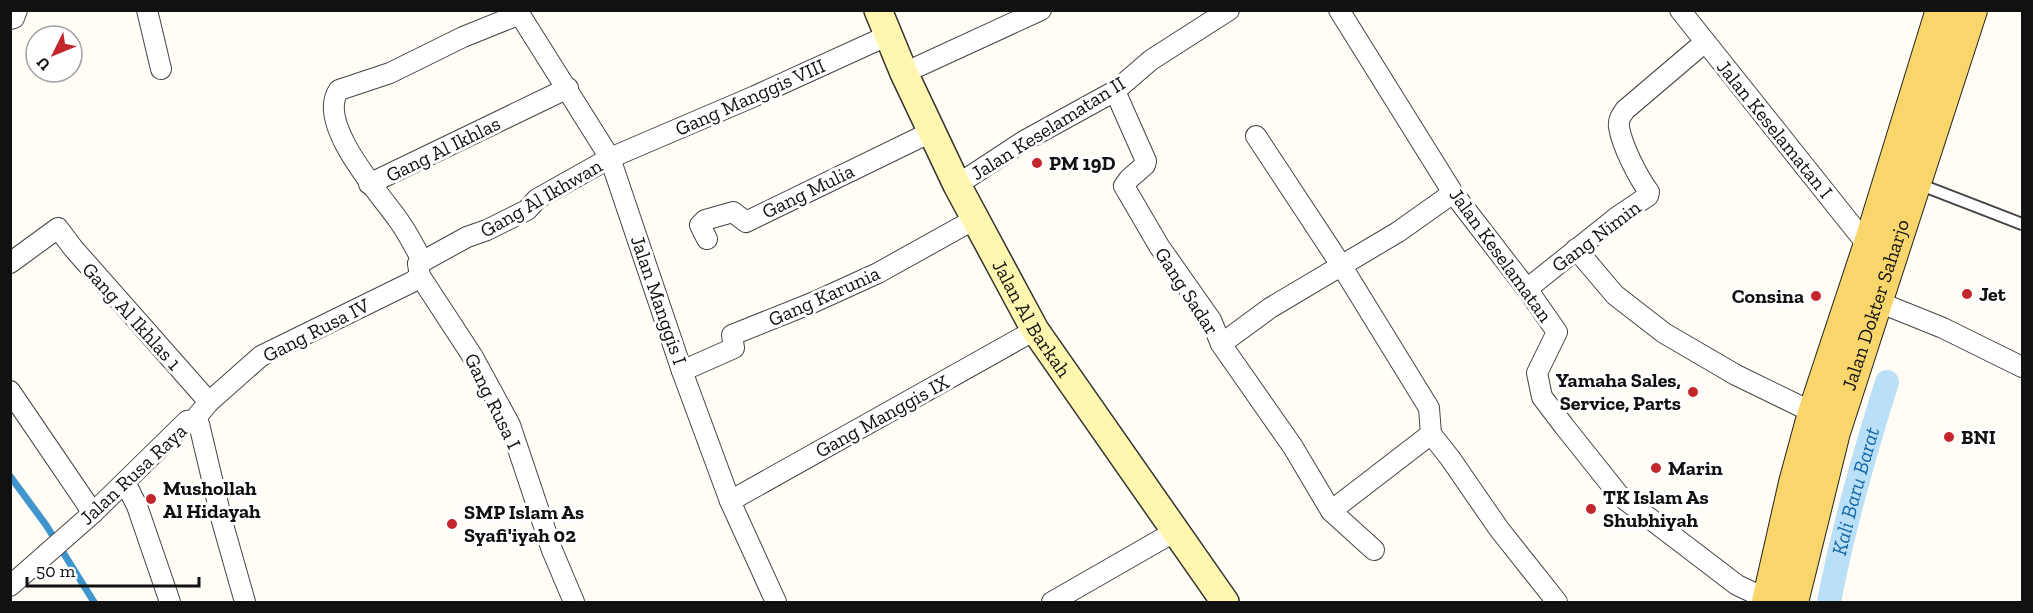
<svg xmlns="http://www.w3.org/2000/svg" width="2033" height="613" font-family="'Zilla Slab',serif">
<rect width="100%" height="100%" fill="#fffdf5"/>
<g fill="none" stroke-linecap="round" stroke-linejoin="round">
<path stroke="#3f96cf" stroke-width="7" d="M10,476L46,525L94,602"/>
<path stroke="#b9e0f7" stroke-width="24" id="s1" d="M1829,602C1843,528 1864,455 1887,382"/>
<g stroke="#444" stroke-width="14">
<path id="lane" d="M1916,183L2022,224"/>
</g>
<g stroke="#444" stroke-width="22">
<g id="street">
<path d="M147,10L161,69"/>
<path d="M517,10L610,158L682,371L730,501L776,602"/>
<path d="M1339,10L1453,193L1527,289L1557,332L1537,373L1542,397L1564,426L1619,495L1737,585L1769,600"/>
<path d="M1680,10L1869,247"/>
<path d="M10,19L14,18L17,10"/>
<path d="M904,73L1041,10"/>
<path d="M1115,91L1146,161L1145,165L1129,179L1124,186L1159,246L1211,320L1221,344L1270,308L1398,232L1453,193"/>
<path d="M1256,136L1341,265L1429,408L1431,434L1450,458L1499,529L1557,602"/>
<path d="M369,184L568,88"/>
<path d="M957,185L1024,141L1115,91L1151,60L1229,10"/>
<path d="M707,239L700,225L705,220L733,212L746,222L931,132"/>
<path d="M1576,249L1615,295L1664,333L1736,375L1814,413"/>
<path d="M422,261C415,247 408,234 399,221C381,195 315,123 339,90L390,73L463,37L520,14"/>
<path d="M10,263L58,228L73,248L209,402"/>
<path d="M1527,289L1617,217L1648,196L1649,192C1638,177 1622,146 1619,127C1618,120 1621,116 1625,110L1705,42"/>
<path d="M1876,301L1943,328L2022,367"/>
<path d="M1221,344L1293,447L1331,511L1431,434"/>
<path d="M682,371L734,348L732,335L812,303L878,273L975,219"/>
<path d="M10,391L93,513"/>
<path d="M194,420L199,424L222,521L245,602"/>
<path d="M125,482L137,506L170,602"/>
<path d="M730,501L1035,330"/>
<path d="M1331,511L1374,550"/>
<path d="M10,586L93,513L187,421L194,420L209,402L261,356L412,282L420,276"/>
<path d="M574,602L552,550L510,425L473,357L420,276L418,264L467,237L487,230L527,210L537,199L610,158L755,96L889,35"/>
<path d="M1052,602L1174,532"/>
</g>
</g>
<g stroke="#333" stroke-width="30">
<g id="secondary">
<path id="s2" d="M878,10L904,73L957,185L1035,330L1225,602"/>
</g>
</g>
<g stroke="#222" stroke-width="34">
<g id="primary">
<path d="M1768,602L1795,483L1814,413L1869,247L1942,10"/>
<path id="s3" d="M1792,602L1834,432L1971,10"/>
</g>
</g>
<use href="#lane" stroke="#fff" stroke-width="10"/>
<use href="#street" stroke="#fff" stroke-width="20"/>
<use href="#secondary" stroke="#fff6b0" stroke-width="27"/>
<use href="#primary" stroke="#f9d66b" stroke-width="32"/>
</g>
<g fill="#c4262e" stroke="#fff" stroke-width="2">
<circle cx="1037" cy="163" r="6"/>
<circle cx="1967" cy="294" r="6"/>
<circle cx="1816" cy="296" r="6"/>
<circle cx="1693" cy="392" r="6"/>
<circle cx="1949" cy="437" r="6"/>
<circle cx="1656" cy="468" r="6"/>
<circle cx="151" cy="499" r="6"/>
<circle cx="1591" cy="509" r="6"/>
<circle cx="452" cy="524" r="6"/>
</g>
<g text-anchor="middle" stroke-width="6" stroke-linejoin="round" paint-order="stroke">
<g font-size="20" fill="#111" stroke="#fff">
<text transform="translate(750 97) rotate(-24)" y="7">Gang Manggis VIII</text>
<text transform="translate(1048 128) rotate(-32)" y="7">Jalan Keselamatan II</text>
<text transform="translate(1775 129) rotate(51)" y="7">Jalan Keselamatan I</text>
<text transform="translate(443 149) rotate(-26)" y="7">Gang Al Ikhlas</text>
<text transform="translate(808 191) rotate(-26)" y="7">Gang Mulia</text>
<text transform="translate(541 198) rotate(-30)" y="7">Gang Al Ikhwan</text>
<text transform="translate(1596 236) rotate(-37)" y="7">Gang Nimin</text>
<text transform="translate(1501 255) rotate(54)" y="7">Jalan Keselamatan</text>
<text transform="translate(1187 291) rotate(57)" y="7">Gang Sadar</text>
<text transform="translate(824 296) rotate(-24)" y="7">Gang Karunia</text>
<text transform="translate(659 300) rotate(71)" y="7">Jalan Manggis I</text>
<text dy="7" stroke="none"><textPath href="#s3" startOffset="309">Jalan Dokter Saharjo</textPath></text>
<text transform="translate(132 316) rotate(48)" y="7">Gang Al Ikhlas 1</text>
<text dy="7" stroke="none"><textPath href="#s2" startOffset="345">Jalan Al Barkah</textPath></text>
<text transform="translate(316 330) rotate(-27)" y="7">Gang Rusa IV</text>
<text transform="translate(493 401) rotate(64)" y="7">Gang Rusa I</text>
<text transform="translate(882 416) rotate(-29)" y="7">Gang Manggis IX</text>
<text transform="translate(133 474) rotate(-43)" y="7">Jalan Rusa Raya</text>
</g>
<g font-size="20" font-weight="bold" fill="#111" stroke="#fff" text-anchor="start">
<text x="1049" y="170">PM 19D</text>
<text x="1979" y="301">Jet</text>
<text x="1804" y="303" text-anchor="end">Consina</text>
<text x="1681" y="387" text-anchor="end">Yamaha Sales,<tspan x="1681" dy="23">Service, Parts</tspan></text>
<text x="1961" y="444">BNI</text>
<text x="1668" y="475">Marin</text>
<text x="163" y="495">Mushollah<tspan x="163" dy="23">Al Hidayah</tspan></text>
<text x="1603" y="504">TK Islam As<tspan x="1603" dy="23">Shubhiyah</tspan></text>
<text x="464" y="519">SMP Islam As<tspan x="464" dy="23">Syafi'iyah 02</tspan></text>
</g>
<g font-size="21" font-style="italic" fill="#1768a6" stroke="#fff">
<text dy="7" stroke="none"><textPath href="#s1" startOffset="114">Kali Baru Barat</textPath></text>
</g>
</g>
<rect width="2033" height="613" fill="none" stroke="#111111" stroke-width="24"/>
<g transform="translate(54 54) rotate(227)"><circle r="28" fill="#ffffff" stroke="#a0a0a0" stroke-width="1.5"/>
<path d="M0-4.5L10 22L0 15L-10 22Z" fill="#c4262e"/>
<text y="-9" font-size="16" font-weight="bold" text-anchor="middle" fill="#111111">U</text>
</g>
<path d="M27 577v9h172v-9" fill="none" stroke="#111111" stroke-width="3"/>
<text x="36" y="577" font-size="18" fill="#111111" stroke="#ffffff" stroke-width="4.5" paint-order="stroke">50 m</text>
</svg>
